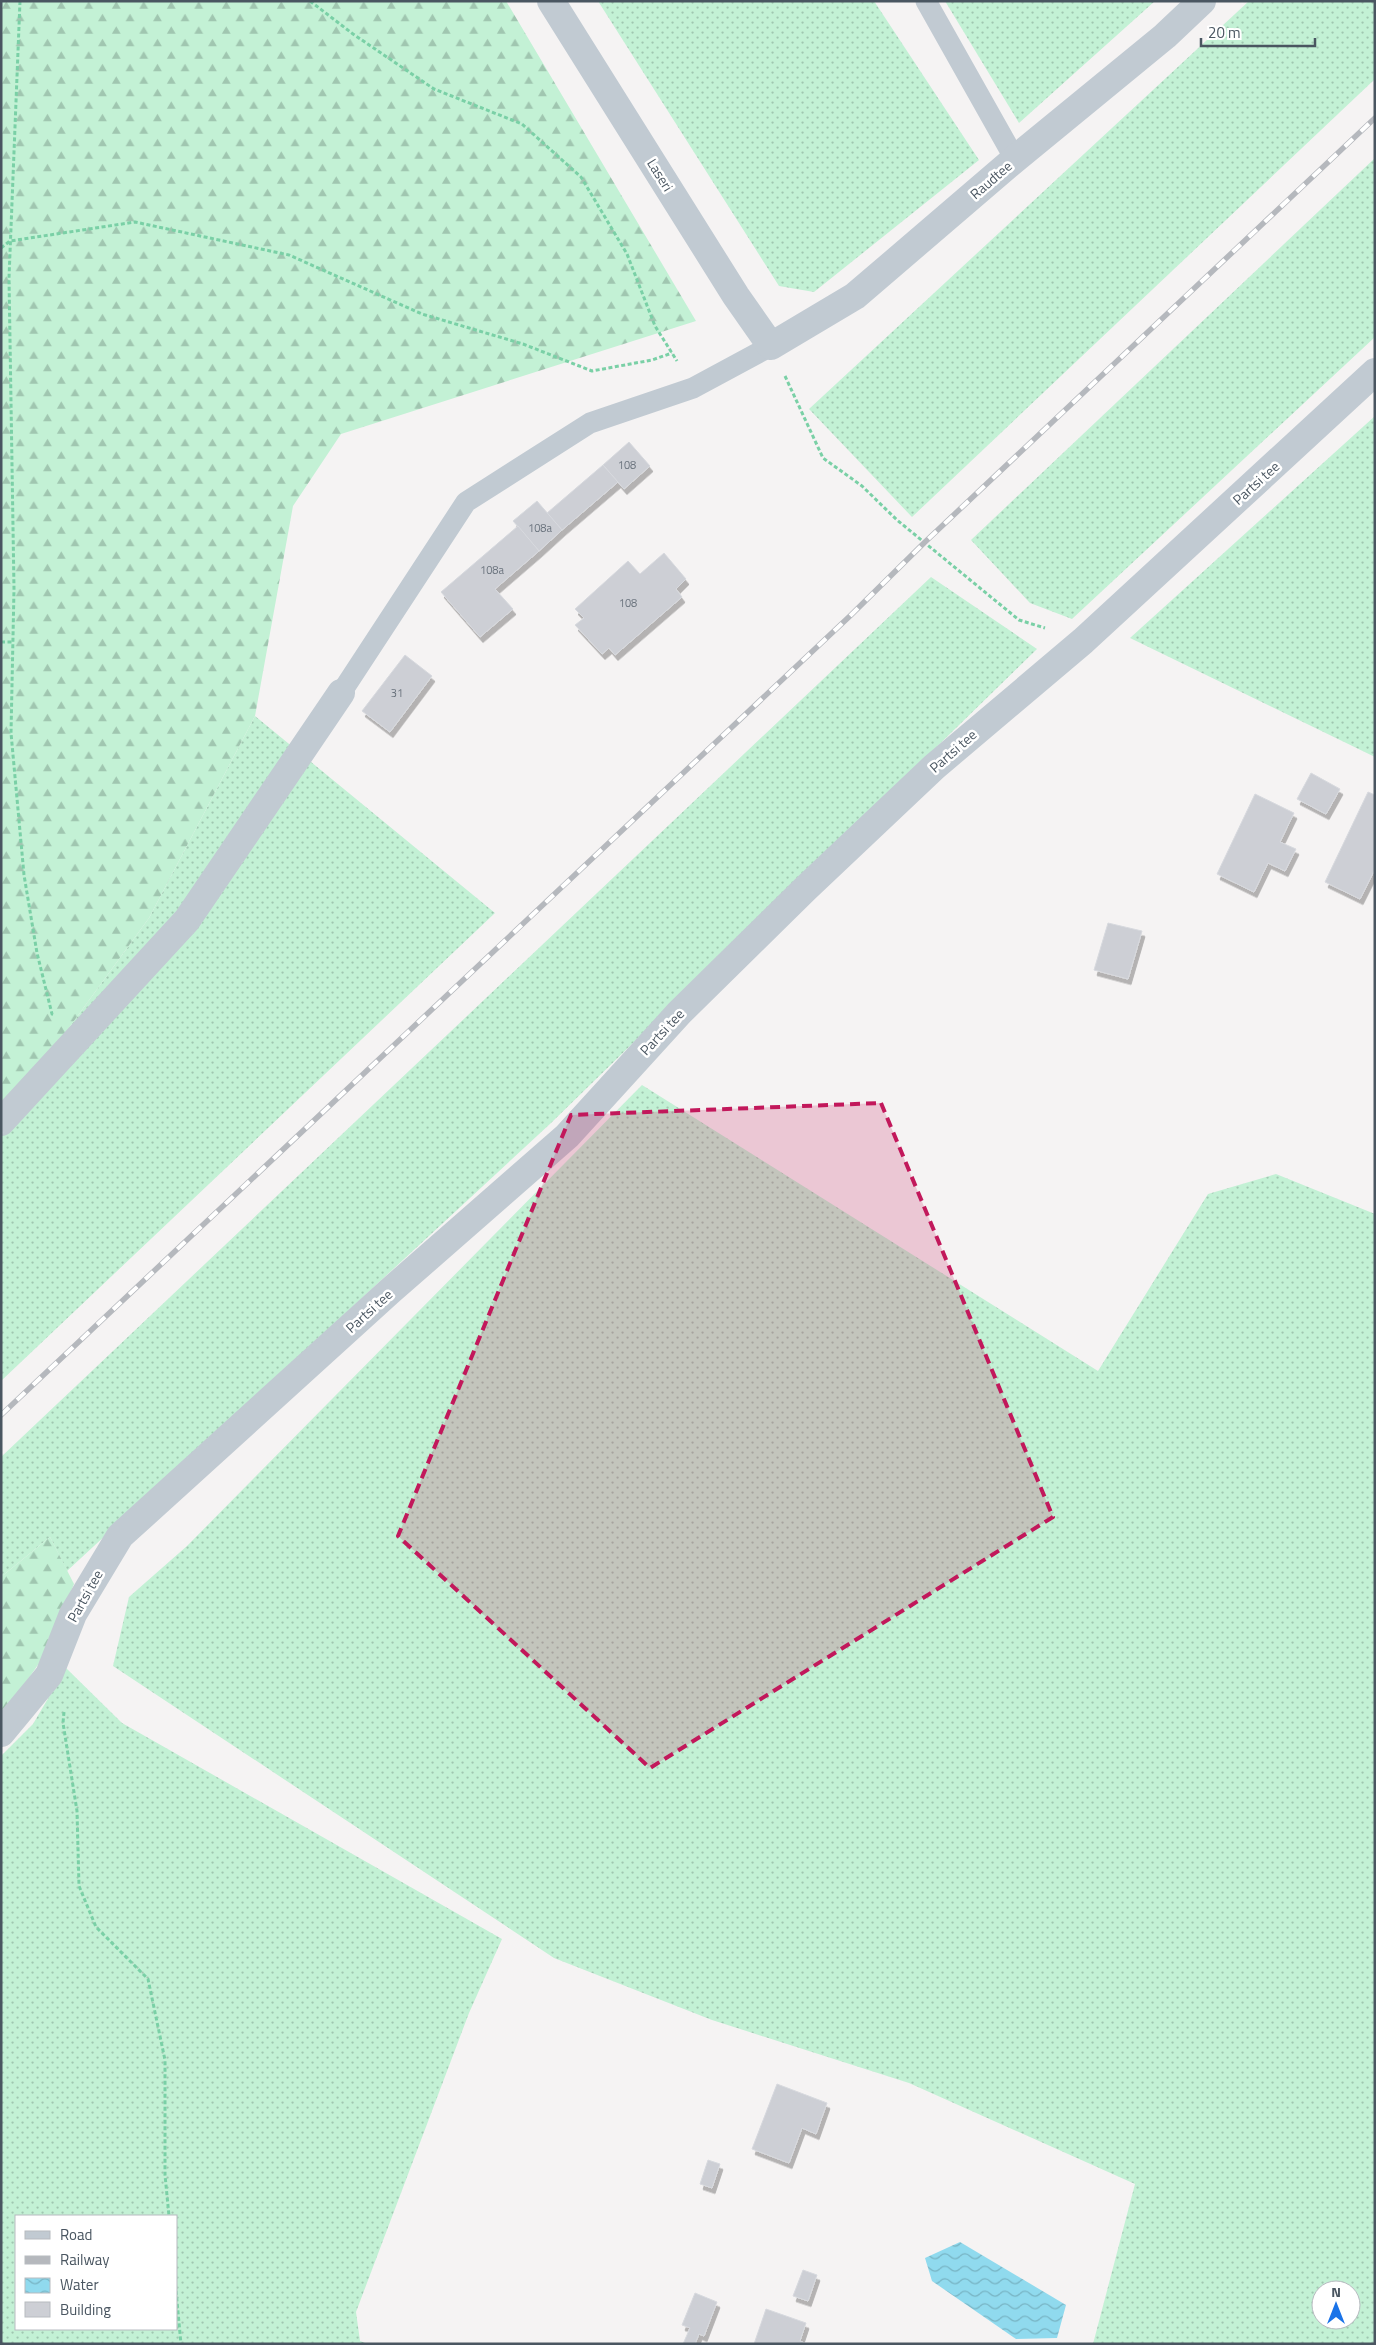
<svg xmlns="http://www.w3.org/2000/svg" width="1376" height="2345" font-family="'Titillium Web',sans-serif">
<defs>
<pattern id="grass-dots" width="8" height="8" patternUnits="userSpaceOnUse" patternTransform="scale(1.25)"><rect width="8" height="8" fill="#c3f1d5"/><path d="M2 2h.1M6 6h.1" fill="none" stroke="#a0c6b0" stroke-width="1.8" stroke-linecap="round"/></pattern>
<pattern id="forest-firs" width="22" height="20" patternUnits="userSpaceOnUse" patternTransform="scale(1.25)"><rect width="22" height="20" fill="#c3f1d5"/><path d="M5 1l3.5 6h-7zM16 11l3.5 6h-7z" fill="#a0c6b0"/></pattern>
<pattern id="water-waves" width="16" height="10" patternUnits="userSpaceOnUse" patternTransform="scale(1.25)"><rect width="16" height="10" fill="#90daee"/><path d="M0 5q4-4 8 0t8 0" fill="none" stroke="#78b4c4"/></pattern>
<filter id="shadow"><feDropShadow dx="3" dy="5.5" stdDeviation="0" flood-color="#0004"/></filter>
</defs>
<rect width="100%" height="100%" fill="#f5f3f3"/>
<g fill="url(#grass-dots)" fill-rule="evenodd">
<path d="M598,1H874L979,160L814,292L779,286Z"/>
<path d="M945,1H1155L1019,123Z"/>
<path d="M1249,1H1375V79L912,517L809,409Z"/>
<path d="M1375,158V337L1072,619L1030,603L971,540Z"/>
<path d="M1375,416V757L1130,638Z"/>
<path d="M931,577L1037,649L551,1123L67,1571L50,1537L1,1577V1457Z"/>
<path d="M255,716L495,913L1,1381V1121L149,918Z"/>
<path d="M642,1085L1098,1371L1208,1194L1276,1174L1375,1214V2344H1093L1135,2184L909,2083L712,2020L554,1958L113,1666L129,1597L187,1546ZM1321,2290H1351V2320H1321Z"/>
<path d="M66,1668L122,1723L502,1939L469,2013L356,2312L360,2341L368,2344H1V1756L33,1724ZM16,2216H176V2329H16Z"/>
</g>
<g fill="url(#forest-firs)">
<path d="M1,1H506L696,321L341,434L293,506L255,716L149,918L1,1121Z"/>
<path d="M50,1537L74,1584L42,1659L1,1718V1577Z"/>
</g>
<path fill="url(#water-waves)" d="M960,2242L1066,2305L1057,2338L1016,2339L932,2281L925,2258Z"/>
<g fill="#cdcfd5" stroke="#d7d9de" filter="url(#shadow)">
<path d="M629,442L650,466L624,489L603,465Z"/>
<path d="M603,465L618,482L562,530L547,513Z"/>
<path d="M537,501L562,530L539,551L513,521Z"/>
<path d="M518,526L539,551L495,589L513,609L480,637L441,592Z"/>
<path d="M664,553L686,579L676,589L682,597L615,655L609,648L602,654L575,625L584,618L575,609L628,561L640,574Z"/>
<path d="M405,655L432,676L390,732L362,711Z"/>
<path d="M1311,773L1340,789L1326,814L1297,799Z"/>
<path d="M1368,792L1375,795V869L1360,899L1325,882Z"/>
<path d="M1255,794L1294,813L1280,842L1296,849L1285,871L1268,863L1254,892L1217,874Z"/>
<path d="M1108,923L1142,931L1128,979L1094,970Z"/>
<path d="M777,2084L827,2103L816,2134L802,2128L789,2163L752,2149Z"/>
<path d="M708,2160L720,2164L712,2188L700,2184Z"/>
<path d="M803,2270L817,2275L808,2301L793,2296Z"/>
<path d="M695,2293L717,2302L704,2336L699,2334L695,2344H683L690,2328L682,2325Z"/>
<path d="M766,2309L806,2323L800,2341L807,2344H754Z"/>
</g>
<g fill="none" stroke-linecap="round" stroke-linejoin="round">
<g stroke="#7ad0a6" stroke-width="3" stroke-dasharray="4 2.5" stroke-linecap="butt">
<path d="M20,1L9,278L14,589L11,733L24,875L37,953L52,1014L55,1015"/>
<path d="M310,1L353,34L434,89L522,124L581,177L627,254L655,326L677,361"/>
<path d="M1,248L10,241L135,222L289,255L422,314L523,344L592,371L652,360L672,353"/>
<path d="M785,376L823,458L862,486L897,520L1019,620L1045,628"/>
<path d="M1,642H13"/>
<path d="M64,1712L63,1723L77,1811L79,1886L96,1927L148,1979L165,2060V2175L169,2216"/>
<path d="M176,2291L181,2344"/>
</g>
<g stroke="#c1cad2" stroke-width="21">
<path d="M926,1L1015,159"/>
<path d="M341,693L466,502L590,423L693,388L771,346"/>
</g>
<g stroke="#c1cad2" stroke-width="28">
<path d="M551,1L736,296L771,346L855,296L1015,159L1165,36L1202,1"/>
<path d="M1,1122L187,920L341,693"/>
<path d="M1,1733L49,1675L73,1614L120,1536L390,1291L567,1136L679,1013L805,889L934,767L1083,641L1375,372"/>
</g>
<g stroke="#b5b8bd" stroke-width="5.5">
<path id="rail" d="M1,1415L851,615L925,542L1375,118"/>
</g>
<use href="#rail" stroke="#fff" stroke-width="4" stroke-dasharray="11" stroke-linecap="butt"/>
</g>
<path fill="#c2185b" fill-opacity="0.2" stroke="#c2185b" stroke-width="4" stroke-dasharray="10 6" stroke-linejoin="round" d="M881,1103L1053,1517L650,1768L398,1536L571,1115Z"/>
<g text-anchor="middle" stroke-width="5" stroke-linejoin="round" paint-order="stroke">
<g font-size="11" fill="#6b747e">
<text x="627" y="469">108</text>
<text x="540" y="532">108a</text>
<text x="492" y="574">108a</text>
<text x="628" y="607">108</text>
<text x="397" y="697">31</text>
</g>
<g font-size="14" fill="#4a5661" stroke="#fff">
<text transform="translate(660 175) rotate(58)" y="5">Laseri</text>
<text transform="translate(991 180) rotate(-41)" y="5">Raudtee</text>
<text transform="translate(1256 483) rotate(-42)" y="5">Partsi tee</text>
<text transform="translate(953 751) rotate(-41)" y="5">Partsi tee</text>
<text transform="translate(662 1032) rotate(-47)" y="5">Partsi tee</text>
<text transform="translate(369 1311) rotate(-42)" y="5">Partsi tee</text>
<text transform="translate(85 1596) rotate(-61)" y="5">Partsi tee</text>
</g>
</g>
<rect width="1376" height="2345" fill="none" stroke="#4a5661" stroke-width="5"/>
<rect x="15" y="2215" width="162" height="115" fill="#ffffff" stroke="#b7bbc0"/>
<rect x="25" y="2231" width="25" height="8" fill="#c1cad2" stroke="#b7bbc0"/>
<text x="60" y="2240" font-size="15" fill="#4a5661">Road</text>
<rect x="25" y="2256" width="25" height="8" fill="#b5b8bd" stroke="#b7bbc0"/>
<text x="60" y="2265" font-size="15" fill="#4a5661">Railway</text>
<rect x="25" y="2278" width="25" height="15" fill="url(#water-waves)" stroke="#b7bbc0"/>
<text x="60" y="2290" font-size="15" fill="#4a5661">Water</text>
<rect x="25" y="2302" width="25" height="15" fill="#cdcfd5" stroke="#b7bbc0"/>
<text x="60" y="2315" font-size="15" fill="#4a5661">Building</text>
<g transform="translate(1336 2305)"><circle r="24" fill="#ffffff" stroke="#b7bbc0"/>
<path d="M0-4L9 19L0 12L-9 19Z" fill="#1a73e8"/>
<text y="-8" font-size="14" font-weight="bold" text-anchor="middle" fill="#4a5661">N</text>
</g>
<path d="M1201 38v8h114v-8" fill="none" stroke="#4a5661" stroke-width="2.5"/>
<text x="1208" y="38" font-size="15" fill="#4a5661" stroke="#ffffff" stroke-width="4" paint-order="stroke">20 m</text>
</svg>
